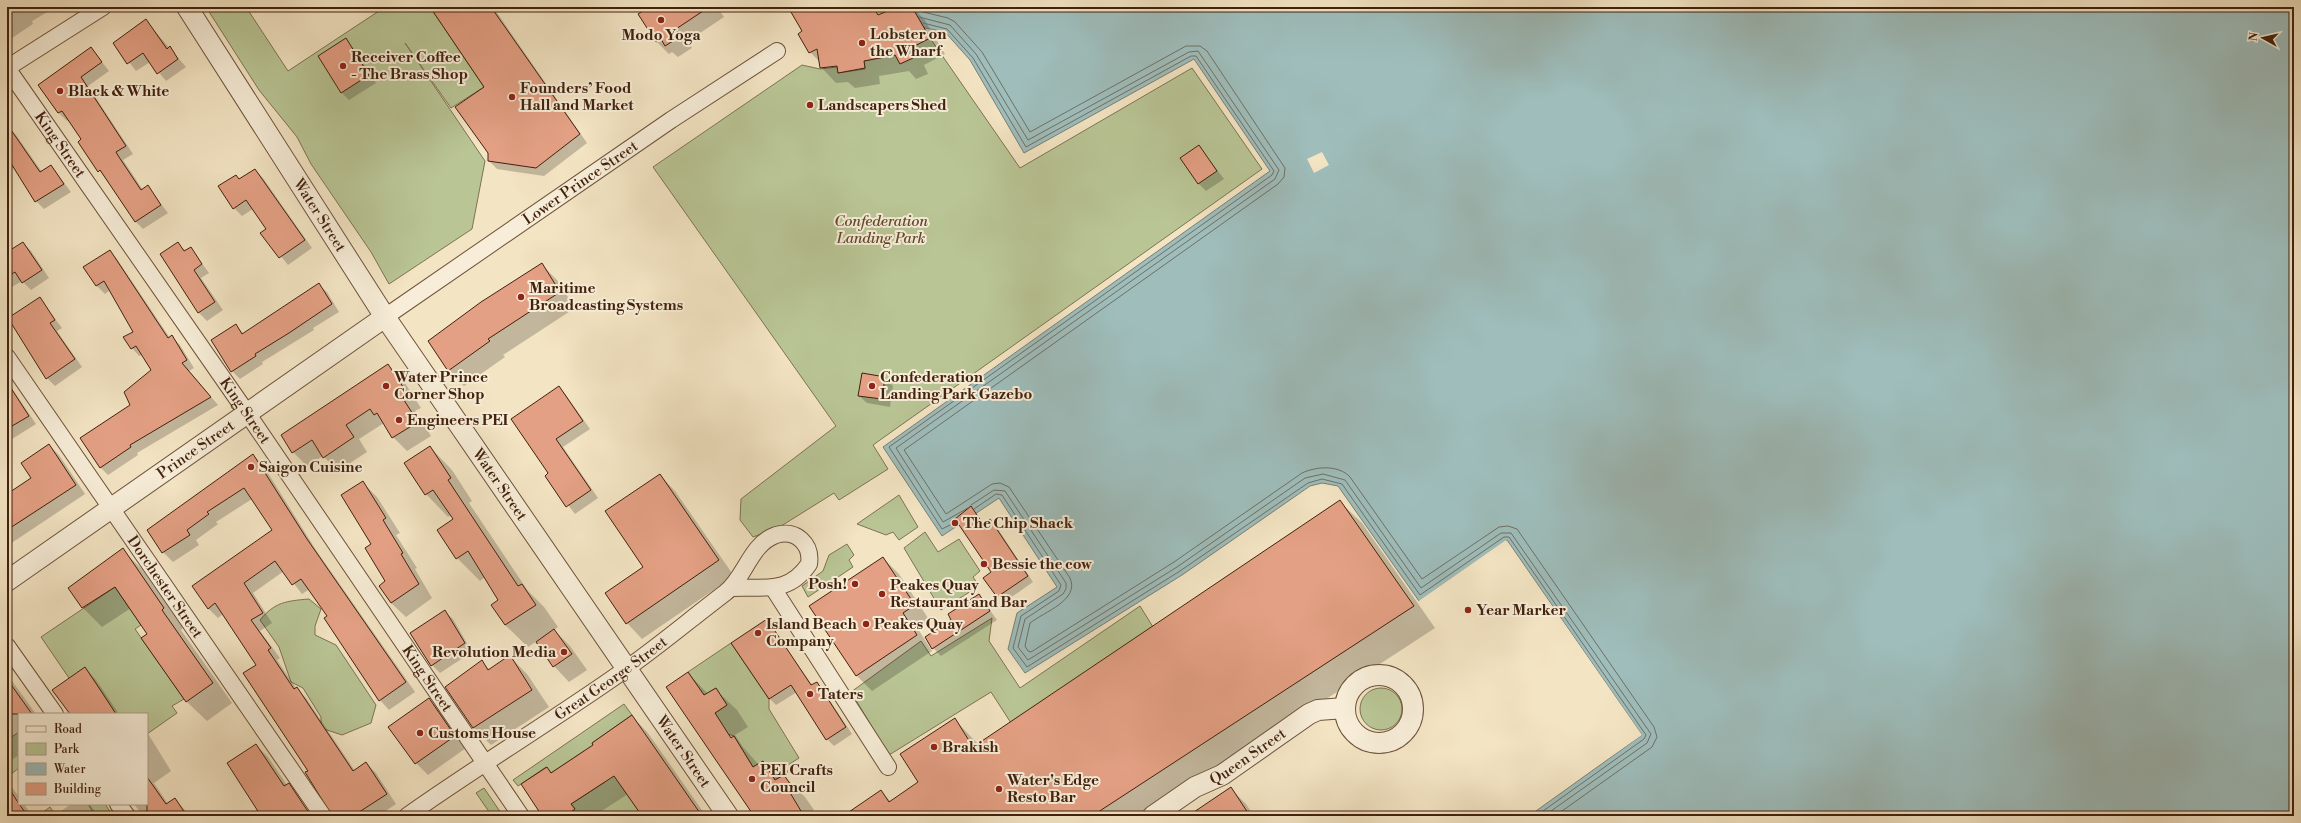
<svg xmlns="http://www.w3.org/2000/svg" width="2301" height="823" font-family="'Libre Bodoni',serif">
<rect width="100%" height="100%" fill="#f3e4c3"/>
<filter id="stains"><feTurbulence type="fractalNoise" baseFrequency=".005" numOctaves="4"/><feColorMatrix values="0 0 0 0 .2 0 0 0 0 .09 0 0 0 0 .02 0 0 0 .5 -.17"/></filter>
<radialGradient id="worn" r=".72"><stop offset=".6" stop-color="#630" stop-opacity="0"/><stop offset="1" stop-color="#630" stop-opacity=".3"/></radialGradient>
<g fill="#b9c595" stroke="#7e7351">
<path d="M206,7H246L288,71L385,7H430L484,87L451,108L405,43L485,161L472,229L389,284L371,252L311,164L297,137L259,90Z"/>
<path d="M930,38L1020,168L1192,68L1262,169L873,445L888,469L839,500L834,493L778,528L753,537L740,520L741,499L836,426L653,167L802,65L820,69L837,67L838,73L865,69L864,61L895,55Z"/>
<path d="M899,495L918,527L899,540L893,532L886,535L857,524Z"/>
<path d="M925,532L938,552L959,539L980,571L973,577L979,586L941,610L904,548Z"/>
<path d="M847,544L854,555L849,560L853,567L808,597L802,586L823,571L829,555Z"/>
<path d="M115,587L141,625L135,629L184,699L172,706L177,713L147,734V714H116L69,678L41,637Z"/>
<path d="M309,599L321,609L315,626V635L336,645L376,705L371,723L342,735L321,728V717L303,688L291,682L279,647L260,620C275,602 286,601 309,599Z"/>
<path d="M1140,606L1153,627L1011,723L991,692L889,755L851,692L921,641L931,656L992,618L989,641L1020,688Z"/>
<path d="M731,643L769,699V709L799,758L785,767L788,772L775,780L763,761L753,767L734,736L728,734L715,713L727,705L716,688L704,695L688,672Z"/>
<circle cx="1381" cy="709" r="21"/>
<path d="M624,704L632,715L592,743L642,816H565L575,809L571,804L605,782L584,751L551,773L546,767L518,786L513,780Z"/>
<path d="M19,732V768L7,777V740Z"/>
<path d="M484,788L503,816H492L476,793Z"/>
<path d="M88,804H105L113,816H94L95,815Z"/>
<path d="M50,807L56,816H38Z"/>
</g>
<path fill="#9ebdbb" stroke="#797f75" d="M894,7H2294V816H1529L1642,735L1507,540L1419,601L1338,486L1322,483L1310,486L1182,575L1025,673L1008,649L1017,613L1057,587L999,498L942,536L883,447L1270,171L1194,59L1024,153L970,60L945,32L901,23Z"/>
<g fill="#f3e4c3">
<path d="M1322,152L1329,165L1314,173L1307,159Z"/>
<path d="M1506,540L1642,735L1544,803L1639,735L1506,543L1424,600L1417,602Z"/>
</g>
<g fill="#0003">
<path d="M7,7H56L32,21L33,24L12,38L7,33Z"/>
<path d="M432,7H493L587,143L544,176L497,169L489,161L485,87Z"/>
<path d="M646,7H717L724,17L688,41L692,48L678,57L672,52L669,54L657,42L639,15L647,9Z"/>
<path d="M789,7H880L884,14L900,7H912L924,19L945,54L924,65L928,74L916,79L909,71L879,76L880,84L855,88L848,82L836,83L821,67L820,62L810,52L804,32Z"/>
<path d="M146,21L186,67L166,81L150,62L136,71L114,43Z"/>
<path d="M345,40L353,48L376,83L349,100L341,92Z"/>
<path d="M91,48L109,71L88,86L133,154L123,160L143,190L148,187L168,213L143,229L135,221L80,142L83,140L69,119L67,121L59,113L40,85Z"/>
<path d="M7,127L16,135L42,172L51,166L71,192L44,209L36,201L14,167L7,172Z"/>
<path d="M1199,146L1224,179L1206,191L1198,183Z"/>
<path d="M255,170L263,178L312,248L288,265L262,233L267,229L253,209L242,216L234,208Z"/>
<path d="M23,243L31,251L49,278L31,290L22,281L7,290V251L8,253Z"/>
<path d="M178,244L186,251L191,248L209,273L201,278L223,310L207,321L199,313L161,255Z"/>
<path d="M110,251L117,259L170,338L172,337L180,345L194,368L189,371L218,405L137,453L138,455L108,475L100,467L131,406L152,370L142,355L139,356L132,348L134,332L110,290L105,294L97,286L85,267Z"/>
<path d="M542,265L557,280L575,308L503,355L505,357L464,386L448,370Z"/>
<path d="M319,285L327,292L339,312L313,328L314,330L262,362L263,364L240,379L232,371L213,341L236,326L244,334Z"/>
<path d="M39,298L62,328L57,331L82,367L55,386L47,378L9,319Z"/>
<path d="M388,365L403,380L421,408L415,411L431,436L407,451L393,437L384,423L359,439L367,452L338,471L323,456L307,466L293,452Z"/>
<path d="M862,374L885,378L893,386L890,407L867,403L859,396Z"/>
<path d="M7,381L36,424L12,439L7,434Z"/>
<path d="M559,387L566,395L590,429L563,447L598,498L575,514L546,476L549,473Z"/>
<path d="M49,445L59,455L85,494L7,546V495L32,478Z"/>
<path d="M430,447L452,470L472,501L469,503L528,591L544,607L558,627L554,630L570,646L587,670L569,682L554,666L537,641L528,647L505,625L499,600L485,577L480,581L457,558L438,530L455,519L452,514L448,517L426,494Z"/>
<path d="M253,455L263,465L316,550L415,692L389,710L380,700L310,589L302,594L284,571L253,593L272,623L260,631L280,658L277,660L296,688L306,698L355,771L366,763L376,773L396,804L378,816H339L257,665L223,614L218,618L208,608L273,530L252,499L216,522L218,524L196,540L199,545L173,562L163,552Z"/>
<path d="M660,475L675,491L734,576L642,639L627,623L644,568Z"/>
<path d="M363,483L377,497L400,533L396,535L417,568L415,569L432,598L406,617L391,603L387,582L373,545Z"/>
<path d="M1340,502L1362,523L1435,628L1147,816H845L881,791L891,802L920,782L955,720L979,745Z"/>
<path d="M971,507L984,524L990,520L996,526L1033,582L1003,603L985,578L992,573Z"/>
<path d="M122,550L142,569L183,628L181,630L232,703L207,721L187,702L142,638L148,634L131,608L102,627L83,608L70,588Z"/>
<path d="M883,558L899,574L930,621L918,629L932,651L872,691L856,675Z"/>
<path d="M979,595L997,620L941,656L933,648L953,620Z"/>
<path d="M445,612L453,619L472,652L440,673L432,665L411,633Z"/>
<path d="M766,620L813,686L817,683L823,690L852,734L834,746L827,739L797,692L776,705L770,699L732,643Z"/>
<path d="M510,657L527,674L549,707L491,745L474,728L446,687L482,662L490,670Z"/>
<path d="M85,668L96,680L119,714H71Z"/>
<path d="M688,673L708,694L715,689L737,710L748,727L735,735L743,747L759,765L763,762L780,779L784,776L805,797L814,810L810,813L811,816H754L667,687Z"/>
<path d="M7,674L36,714H19V755L7,763Z"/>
<path d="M429,700L441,711L466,748L428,775L416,763Z"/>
<path d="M632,716L648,733L706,816H643L628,794L594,816H544L546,768L552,773L594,745Z"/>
<path d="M147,732L171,771L154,783L168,804L175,799L190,816H143L134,804H147Z"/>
<path d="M256,745L268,757L308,816H251L250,814L258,809Z"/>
<path d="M7,780L19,797V804H24L32,816H7Z"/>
<path d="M1230,788L1246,804L1254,816H1192Z"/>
<path d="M71,804H89L99,816H54Z"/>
</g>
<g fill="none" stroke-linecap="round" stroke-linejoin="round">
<g stroke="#706f64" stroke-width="1">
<path d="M915,10L948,18L955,22L982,52L1030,132L1186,46H1200L1207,51L1285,168L1284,177L1278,184L904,450L946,514L992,484L1000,483L1009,487L1070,578C1080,600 1044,612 1030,623L1025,646L1028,651L1031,652L1174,562L1302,473C1317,466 1339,465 1350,477L1422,579L1499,527L1508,526L1517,529L1654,727L1657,737L1652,747L1555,816"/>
<path d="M919,17L950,25L976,54L1028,140L1189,52L1198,51L1279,170L1275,179L896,448L943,522L968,508"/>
<path d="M923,23L947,29L973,58L1026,147L1191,56H1196L1274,171L1272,175L889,447L942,529L956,522"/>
<path d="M971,505L994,490L1005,491L1066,583V589L1063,594L1025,619L1018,647L1028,660L1177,567L1305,478L1323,474L1345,480L1421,588L1501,533H1511L1651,734L1647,743L1544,816"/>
<path d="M974,509L996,494L1002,495L1061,585L1059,591L1021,616L1013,648L1027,667L1180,571L1308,483L1322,479L1342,484L1420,595L1504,537H1509L1646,735L1644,739L1536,816"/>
</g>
</g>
<g fill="#e4a084" stroke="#42210d">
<path d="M430,7H491L580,134L536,168L488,161V153L455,107L484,87Z"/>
<path d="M649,7H709L676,29L681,36L665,46L661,39L656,42L638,14Z"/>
<path d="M788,7H873L878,15L897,7H912L930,38L909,49L913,58L900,64L895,55L864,61L865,68L838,73L837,66L820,68L817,49L809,53L798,34L802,31Z"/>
<path d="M146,19L167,49L170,46L178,59L157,74L143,53L127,64L113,43Z"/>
<path d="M346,38L369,75L341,93L318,56Z"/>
<path d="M91,47L102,62L81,77L126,146L116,152L119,157L141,190L148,185L161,205L135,222L100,170L98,172L78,142L81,139L62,111L58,113L38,85Z"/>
<path d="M7,124L40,172L51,165L64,184L35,202L7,157Z"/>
<path d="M1199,145L1217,171L1198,184L1180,158Z"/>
<path d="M255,169L305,240L279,258L260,233L266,229L246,200L233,209L218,186L236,175L239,179Z"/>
<path d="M23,242L42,270L22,283L15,272L7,277V252Z"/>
<path d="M178,242L184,251L191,247L202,264L194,270L215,302L198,313L160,254Z"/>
<path d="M110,250L168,338L172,335L187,360L182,363L211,397L130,445L131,447L100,468L80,438L130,405L124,392L151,370L136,346L131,349L123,337L133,332L104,281L96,286L83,267Z"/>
<path d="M542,263L560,292L488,339L490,341L448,371L428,341L481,302Z"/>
<path d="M319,283L332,304L289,333L255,354L256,356L231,372L211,340L236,324L242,334Z"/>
<path d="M40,297L55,320L50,323L75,359L46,379L8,318Z"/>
<path d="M388,364L407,393L402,397L418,422L392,438L377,413L374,415L370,409L346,425L354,437L323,458L312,440L292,453L281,435Z"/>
<path d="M862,373L885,377L882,399L858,396Z"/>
<path d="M7,382L29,416L7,429Z"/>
<path d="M559,386L583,421L556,439L591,490L566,507L545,476L548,473L511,419Z"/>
<path d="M49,444L76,485L7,530V494L31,478L21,463Z"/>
<path d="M430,446L451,478L448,480L518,586L522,584L536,605L505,625L491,605L498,600L468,551L456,559L437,530L453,519L433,490L425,495L404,463Z"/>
<path d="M253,454L307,539L406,682L379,701L324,618L327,616L301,579L292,585L275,561L244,583L263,613L251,620L271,648L268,650L294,689L297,687L353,771L366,762L387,794L353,816H332L305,772L308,771L243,673L256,665L215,603L208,609L192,586L272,530L244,488L207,512L209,514L187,530L190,535L162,553L147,530Z"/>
<path d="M660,474L719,560L626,624L605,593L643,567L605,511Z"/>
<path d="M363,481L386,518L383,520L403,553L401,554L419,584L391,603L379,586L385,581L365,548L371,544L341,495Z"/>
<path d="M1340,500L1414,606L1092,816H843L881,790L889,802L918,782L900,754L955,718L973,747Z"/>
<path d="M971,506L983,524L990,519L1028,576L997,597L983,578L991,572L955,519Z"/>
<path d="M123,548L164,608L162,610L213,683L186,702L141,638L147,634L115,587L82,608L68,588Z"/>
<path d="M883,557L915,605L903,613L917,635L856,676L809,606Z"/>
<path d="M979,594L990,611L932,649L925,637L951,620L948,614Z"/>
<path d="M445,610L465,643L431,666L410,633Z"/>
<path d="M767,619L811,685L817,682L846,727L826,740L791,685L769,699L731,643Z"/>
<path d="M554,629L572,654L553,667L536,642Z"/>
<path d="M510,655L532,690L473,728L445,687L482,660L488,670Z"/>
<path d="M85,667L103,694L116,714H70L52,690Z"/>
<path d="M688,672L704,695L716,688L727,705L715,713L731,738L734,736L753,767L763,761L775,780L784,775L793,788L789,791L804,816H754L666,687Z"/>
<path d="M7,679L32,714H7Z"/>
<path d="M429,698L455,736L415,764L388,727Z"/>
<path d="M632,715L702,816H642L614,776L571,804L575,809L565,816H542L521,784L547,767L551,773L593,745L592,743Z"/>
<path d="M256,744L284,786L289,783L311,816H261L227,763Z"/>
<path d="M147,777L166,804L175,798L187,816H147Z"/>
<path d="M7,785L19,804L28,816H7Z"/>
<path d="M1231,787L1250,816H1188Z"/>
</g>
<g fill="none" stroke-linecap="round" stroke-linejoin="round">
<g stroke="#6e523a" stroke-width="18">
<g id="minor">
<path id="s1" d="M103,7L7,68L247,413L521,816"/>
<path id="s2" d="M385,317L671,120L777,51"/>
<path id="s3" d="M7,357L323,816"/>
<path d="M773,588L888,767"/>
<path d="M7,646L55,714"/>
<path d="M118,804L127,816"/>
<path id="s4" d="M407,816C479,765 554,720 626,669C660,645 692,618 725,593C745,578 750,544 776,535C796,529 812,544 809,564C788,595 764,586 731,588"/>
</g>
</g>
<g stroke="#6e523a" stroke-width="22">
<g id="tertiary">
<path id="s5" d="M187,7L385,317L728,816"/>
<path id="s6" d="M7,581L385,317"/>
<circle cx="1379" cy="709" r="34"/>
<path id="s7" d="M1153,816L1195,787L1222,775L1309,714L1318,710L1345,708"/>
</g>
</g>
<use href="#minor" stroke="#f7edd8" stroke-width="16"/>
<use href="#tertiary" stroke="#f7edd8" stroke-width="20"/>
</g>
<g fill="#8f2418" stroke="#f7edd8" stroke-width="1.5">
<circle cx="661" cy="20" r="4"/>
<circle cx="862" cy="43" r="4"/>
<circle cx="343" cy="66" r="4"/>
<circle cx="60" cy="91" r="4"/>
<circle cx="512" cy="97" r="4"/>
<circle cx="810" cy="105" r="4"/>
<circle cx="521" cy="297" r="4"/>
<circle cx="386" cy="386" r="4"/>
<circle cx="872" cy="386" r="4"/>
<circle cx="399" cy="420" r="4"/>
<circle cx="251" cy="467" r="4"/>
<circle cx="955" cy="523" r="4"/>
<circle cx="984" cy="564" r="4"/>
<circle cx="855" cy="584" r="4"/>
<circle cx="882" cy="594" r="4"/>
<circle cx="1468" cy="610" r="4"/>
<circle cx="866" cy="624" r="4"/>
<circle cx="758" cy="633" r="4"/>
<circle cx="564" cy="652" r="4"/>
<circle cx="810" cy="694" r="4"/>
<circle cx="420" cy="733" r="4"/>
<circle cx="934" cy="747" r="4"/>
<circle cx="752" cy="779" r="4"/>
<circle cx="999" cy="789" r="4"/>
</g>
<g text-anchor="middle" stroke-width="4" stroke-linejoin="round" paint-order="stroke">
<g font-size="15" font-weight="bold" fill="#42210d" stroke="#f7edd8" text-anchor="start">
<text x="870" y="39">Lobster on<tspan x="870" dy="17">the Wharf</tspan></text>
<text x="661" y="40" text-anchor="middle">Modo Yoga</text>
<text x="351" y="62">Receiver Coffee<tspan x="351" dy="17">- The Brass Shop</tspan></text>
<text x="520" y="93">Founders’ Food<tspan x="520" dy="17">Hall and Market</tspan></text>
<text x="68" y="96">Black &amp; White</text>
<text x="818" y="110">Landscapers Shed</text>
<text x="529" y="293">Maritime<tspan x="529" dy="17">Broadcasting Systems</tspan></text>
<text x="394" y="382">Water Prince<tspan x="394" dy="17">Corner Shop</tspan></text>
<text x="880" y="382">Confederation<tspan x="880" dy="17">Landing Park Gazebo</tspan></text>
<text x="407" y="425">Engineers PEI</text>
<text x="259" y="472">Saigon Cuisine</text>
<text x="963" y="528">The Chip Shack</text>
<text x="992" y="569">Bessie the cow</text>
<text x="847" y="589" text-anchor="end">Posh!</text>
<text x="890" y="590">Peakes Quay<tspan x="890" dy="17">Restaurant and Bar</tspan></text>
<text x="1476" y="615">Year Marker</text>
<text x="766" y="629">Island Beach<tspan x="766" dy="17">Company</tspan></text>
<text x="874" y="629">Peakes Quay</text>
<text x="556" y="657" text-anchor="end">Revolution Media</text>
<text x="818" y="699">Taters</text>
<text x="428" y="738">Customs House</text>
<text x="942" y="752">Brakish</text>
<text x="760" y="775">PEI Crafts<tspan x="760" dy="17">Council</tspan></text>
<text x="1007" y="785">Water's Edge<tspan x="1007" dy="17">Resto Bar</tspan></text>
</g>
<g font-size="15" fill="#42210d" stroke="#f7edd8">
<text dy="5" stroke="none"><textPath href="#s1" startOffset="207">King Street</textPath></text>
<text dy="5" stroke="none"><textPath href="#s2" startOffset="237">Lower Prince Street</textPath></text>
<text dy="5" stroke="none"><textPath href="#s5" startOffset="247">Water Street</textPath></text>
<text dy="5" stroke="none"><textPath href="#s1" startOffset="531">King Street</textPath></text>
<text dy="5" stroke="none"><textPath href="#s6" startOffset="230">Prince Street</textPath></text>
<text dy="5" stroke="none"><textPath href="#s5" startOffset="571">Water Street</textPath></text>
<text dy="5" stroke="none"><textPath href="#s3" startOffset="279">Dorchester Street</textPath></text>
<text dy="5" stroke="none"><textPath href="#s4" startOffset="246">Great George Street</textPath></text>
<text dy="5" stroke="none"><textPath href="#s1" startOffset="855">King Street</textPath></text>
<text dy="5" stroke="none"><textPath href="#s5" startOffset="895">Water Street</textPath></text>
<text dy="5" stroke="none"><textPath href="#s7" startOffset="112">Queen Street</textPath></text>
</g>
<g font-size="15" font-style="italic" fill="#604a2f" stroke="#f7edd8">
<text x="881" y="226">Confederation<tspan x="881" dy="17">Landing Park</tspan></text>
</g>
</g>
<rect width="2301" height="823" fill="none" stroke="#f3e4c3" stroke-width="24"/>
<rect x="8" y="8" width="2285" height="807" fill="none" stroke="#42210d" stroke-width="2"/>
<rect x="12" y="12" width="2277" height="799" fill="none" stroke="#42210d"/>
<rect x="18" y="713" width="130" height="92" fill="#f7edd8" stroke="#af9b87"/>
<rect x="26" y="726" width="20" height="6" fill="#f7edd8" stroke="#af9b87"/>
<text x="54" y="733" font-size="12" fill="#42210d">Road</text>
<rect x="26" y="743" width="20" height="12" fill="#b9c595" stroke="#af9b87"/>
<text x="54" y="753" font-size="12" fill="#42210d">Park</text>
<rect x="26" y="763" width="20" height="12" fill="#9ebdbb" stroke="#af9b87"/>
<text x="54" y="773" font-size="12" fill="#42210d">Water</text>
<rect x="26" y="783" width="20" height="12" fill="#e4a084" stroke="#af9b87"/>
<text x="54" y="793" font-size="12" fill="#42210d">Building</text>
<g transform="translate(2263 38) rotate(278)" stroke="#f7edd8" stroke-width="3" paint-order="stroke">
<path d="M0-3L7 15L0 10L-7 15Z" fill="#42210d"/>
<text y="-6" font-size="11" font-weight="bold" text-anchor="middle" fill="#42210d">N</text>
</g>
<rect width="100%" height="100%" filter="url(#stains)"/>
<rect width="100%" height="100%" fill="url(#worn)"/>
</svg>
